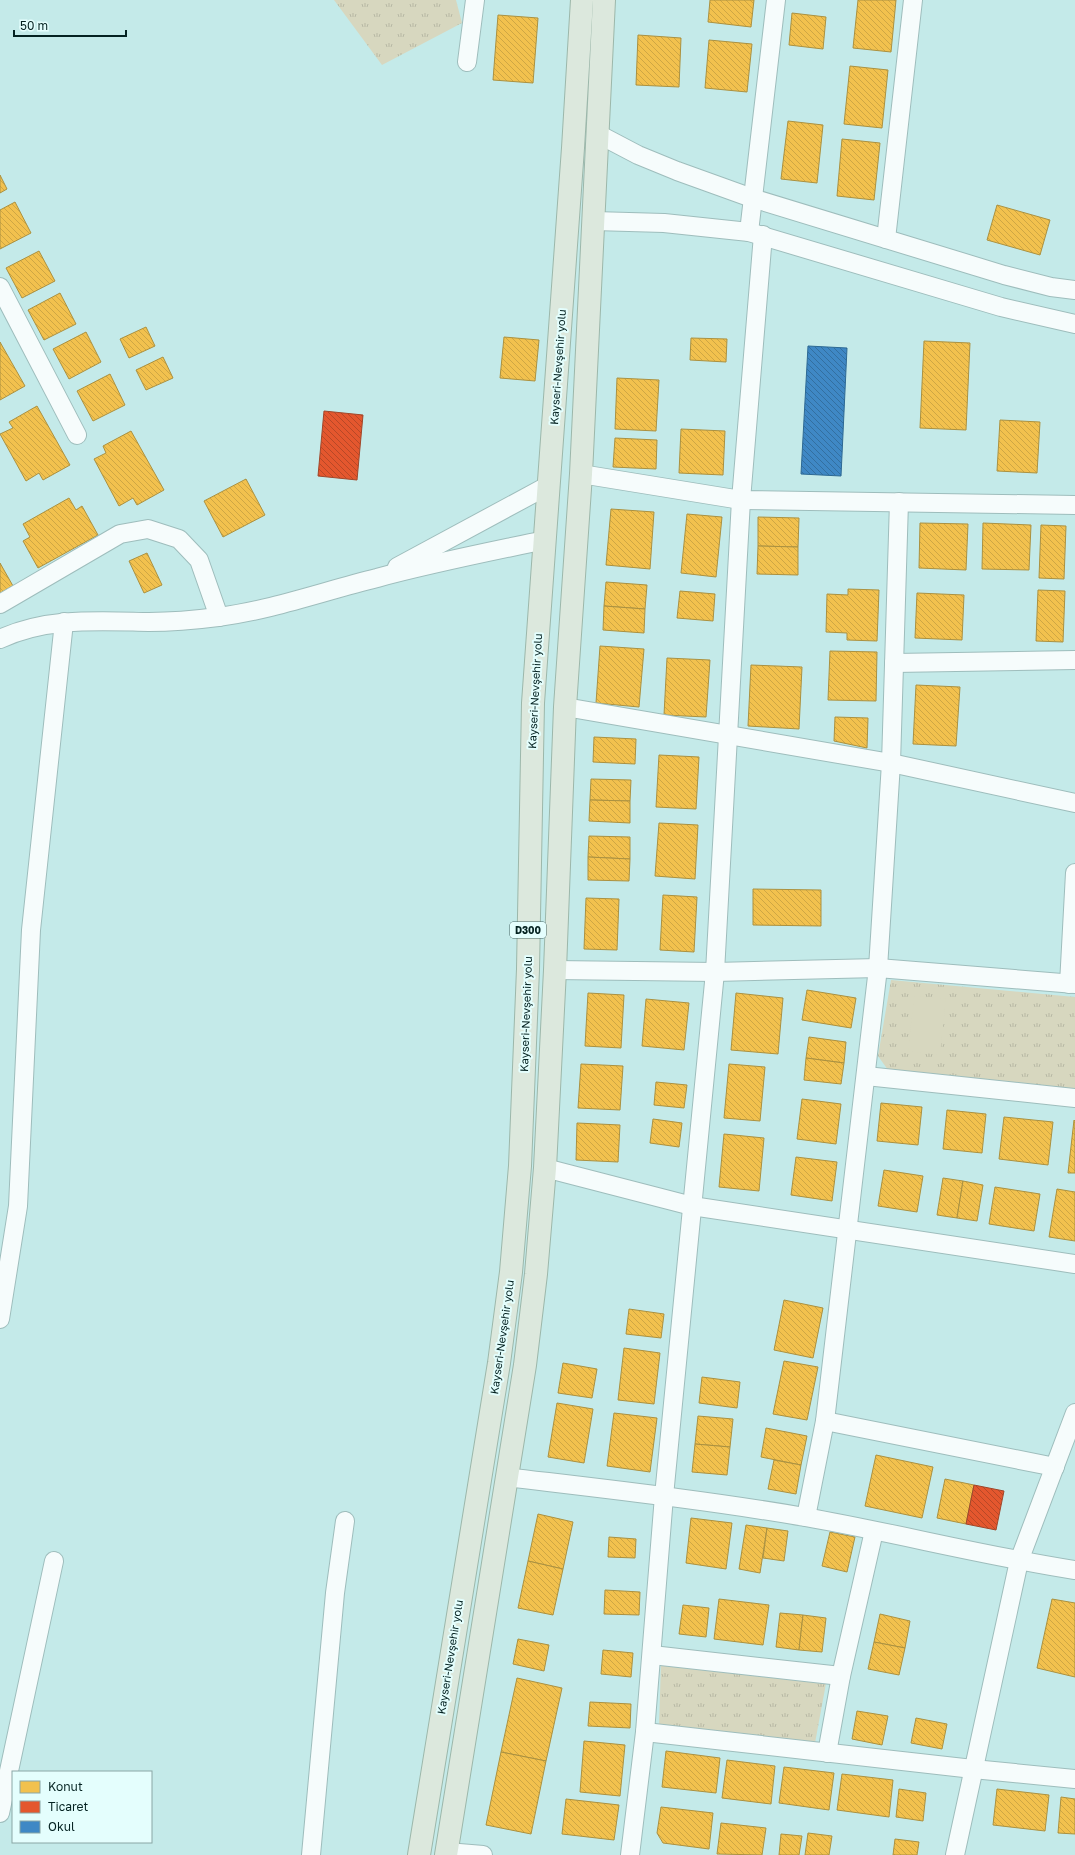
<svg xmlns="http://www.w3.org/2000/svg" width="1075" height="1855" font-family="'Golos Text',sans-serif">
<defs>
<pattern id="grass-tufts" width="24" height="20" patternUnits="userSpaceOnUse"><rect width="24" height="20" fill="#d7d7bf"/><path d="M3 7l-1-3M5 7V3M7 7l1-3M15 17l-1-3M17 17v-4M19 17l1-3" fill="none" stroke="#b7b8a4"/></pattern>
<pattern id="homes-back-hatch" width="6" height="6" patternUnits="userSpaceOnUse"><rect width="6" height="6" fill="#f2c14e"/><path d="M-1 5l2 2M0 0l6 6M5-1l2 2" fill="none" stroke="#cea644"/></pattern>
<pattern id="shops-back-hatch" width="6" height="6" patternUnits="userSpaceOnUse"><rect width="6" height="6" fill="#e4572e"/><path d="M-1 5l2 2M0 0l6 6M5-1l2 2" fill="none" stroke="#b74827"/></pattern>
<pattern id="schools-back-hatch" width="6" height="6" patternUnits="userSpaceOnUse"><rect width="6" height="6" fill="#3f88c5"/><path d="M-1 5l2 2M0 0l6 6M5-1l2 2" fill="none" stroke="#336fa0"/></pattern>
</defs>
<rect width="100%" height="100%" fill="#c4eae9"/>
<g fill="url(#grass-tufts)">
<path d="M334,0H456L462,23L382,65Z"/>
<path d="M891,980L1075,997V1090L888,1070L878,1056Z"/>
<path d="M661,1662L827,1678L815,1743L659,1727Z"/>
</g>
<path fill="#d7d7bf" d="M914,996L946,999L940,1055L908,1051Z"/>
<g fill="url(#homes-back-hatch)" stroke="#ab9140">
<path d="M710,0H754L751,27L708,22Z"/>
<path d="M858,0H896L891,52L853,48Z"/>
<path d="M792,13L826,17L823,49L789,45Z"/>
<path d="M498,15L538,18L533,83L493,80Z"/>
<path d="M638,35L681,38L679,87L636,85Z"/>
<path d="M709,40L752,44L747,92L705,88Z"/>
<path d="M850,66L888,70L882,128L844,124Z"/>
<path d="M788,121L823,125L817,183L781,179Z"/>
<path d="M842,139L880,143L874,200L837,196Z"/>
<path d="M0,175L7,189L0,193Z"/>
<path d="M15,202L31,233L0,249V210Z"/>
<path d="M997,205L1050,220L1040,255L987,240Z"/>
<path d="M39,251L55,281L22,298L6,268Z"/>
<path d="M60,293L76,324L44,340L28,310Z"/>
<path d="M146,327L155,346L129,358L120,339Z"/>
<path d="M86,332L101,362L69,379L53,349Z"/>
<path d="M504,337L539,340L535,381L500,378Z"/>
<path d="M691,338L727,339L726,362L690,360Z"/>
<path d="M924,341L970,343L966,430L920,428Z"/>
<path d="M0,342L25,386L0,400Z"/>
<path d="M163,357L173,378L146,390L136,370Z"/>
<path d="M110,374L125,405L93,421L77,391Z"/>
<path d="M617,378L659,380L656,431L615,429Z"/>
<path d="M37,406L70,465L43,480L39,473L26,481L0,434L13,428L9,422Z"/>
<path d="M1000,420L1040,422L1037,473L997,471Z"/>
<path d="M681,429L725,431L723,475L679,473Z"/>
<path d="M131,431L164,490L137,505L133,498L119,506L94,459L106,453L103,446Z"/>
<path d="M615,438L657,440L656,469L613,467Z"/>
<path d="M246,479L265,515L223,537L204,501Z"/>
<path d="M69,498L76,510L82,506L98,535L38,568L23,541L30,537L23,524Z"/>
<path d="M611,509L654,512L650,569L606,565Z"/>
<path d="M687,514L722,517L716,577L681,573Z"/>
<path d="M758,517L799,518L798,547L758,546Z"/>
<path d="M920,523L968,524L966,570L919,568Z"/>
<path d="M983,523L1031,525L1029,570L982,569Z"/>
<path d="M1041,525L1066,526L1064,579L1039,578Z"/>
<path d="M758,546L798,547V575L757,574Z"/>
<path d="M147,553L162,585L144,593L129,561Z"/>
<path d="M0,563L13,586L0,594Z"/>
<path d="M606,582L647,585L645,609L604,606Z"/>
<path d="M848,589L879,590L877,641L847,640V633L826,632L827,594L848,595Z"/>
<path d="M1038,590L1065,591L1063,642L1036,641Z"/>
<path d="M680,591L715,594L713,621L677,618Z"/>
<path d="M917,593L964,595L962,640L915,638Z"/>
<path d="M604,606L645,609L644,633L603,630Z"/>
<path d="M600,646L644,649L639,707L596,703Z"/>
<path d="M830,651L877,652L876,701L828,700Z"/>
<path d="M667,658L710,660L706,717L664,715Z"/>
<path d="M751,665L802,667L799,729L748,726Z"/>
<path d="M916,685L960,687L956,746L913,744Z"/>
<path d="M835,717L868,718L867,748L834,741Z"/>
<path d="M594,737L636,739L635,764L593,762Z"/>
<path d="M659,755L699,757L696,809L656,807Z"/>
<path d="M591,779L631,780L630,801L590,800Z"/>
<path d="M590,800L630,801V823L589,821Z"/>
<path d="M659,823L698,825L695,879L655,876Z"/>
<path d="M589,836L630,837V859L588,857Z"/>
<path d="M588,857L630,859L629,881L588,880Z"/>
<path d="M753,889L821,890V926L753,925Z"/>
<path d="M663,895L697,897L694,952L660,950Z"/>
<path d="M586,898L619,899L617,950L584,949Z"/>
<path d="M807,990L856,998L851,1028L802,1020Z"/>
<path d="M588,993L624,995L621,1048L585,1046Z"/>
<path d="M736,993L783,998L778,1054L731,1050Z"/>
<path d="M646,999L689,1003L684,1050L642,1046Z"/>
<path d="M809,1037L846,1042L844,1063L806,1058Z"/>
<path d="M806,1058L844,1063L841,1084L804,1080Z"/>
<path d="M581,1064L623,1066L620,1110L578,1108Z"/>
<path d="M729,1064L765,1067L760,1121L724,1118Z"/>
<path d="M656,1082L687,1085L684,1108L654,1105Z"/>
<path d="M802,1099L841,1104L836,1144L797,1139Z"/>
<path d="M881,1103L922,1107L918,1145L877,1141Z"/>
<path d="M947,1110L986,1114L982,1153L943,1149Z"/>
<path d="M1004,1117L1053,1122L1048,1165L999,1159Z"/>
<path d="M653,1119L682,1123L679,1147L650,1143Z"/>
<path d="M1074,1120L1075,1121V1173H1068Z"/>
<path d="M577,1123L620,1125L618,1162L576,1160Z"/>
<path d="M724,1134L764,1138L759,1191L719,1187Z"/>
<path d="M796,1157L837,1162L832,1201L791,1195Z"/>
<path d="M884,1170L923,1176L917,1212L878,1206Z"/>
<path d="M943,1178L963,1181L957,1218L937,1215Z"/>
<path d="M963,1181L983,1185L977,1221L957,1218Z"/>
<path d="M995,1187L1040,1194L1034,1231L989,1224Z"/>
<path d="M1057,1189L1075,1192V1241L1049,1237Z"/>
<path d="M784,1300L823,1308L813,1358L774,1350Z"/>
<path d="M629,1309L664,1314L661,1338L626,1334Z"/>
<path d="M624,1348L660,1353L654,1404L618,1400Z"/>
<path d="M784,1361L818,1367L807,1420L773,1414Z"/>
<path d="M563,1363L597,1369L592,1398L558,1393Z"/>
<path d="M702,1377L740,1382L737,1408L699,1403Z"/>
<path d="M557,1403L593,1409L584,1463L548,1457Z"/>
<path d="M614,1413L657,1418L650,1472L607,1466Z"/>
<path d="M698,1416L733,1419L730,1447L695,1444Z"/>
<path d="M766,1428L807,1436L801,1465L761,1457Z"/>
<path d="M695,1444L730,1447L727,1475L692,1472Z"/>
<path d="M876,1455L933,1467L922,1518L865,1506Z"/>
<path d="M774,1460L801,1465L796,1494L768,1489Z"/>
<path d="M945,1479L974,1485L966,1524L937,1518Z"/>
<path d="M538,1514L573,1522L563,1569L528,1561Z"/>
<path d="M691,1518L732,1523L726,1569L686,1563Z"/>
<path d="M746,1525L767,1528L760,1573L739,1569Z"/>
<path d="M767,1528L788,1531L784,1561L763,1558Z"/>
<path d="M830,1532L855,1537L847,1572L822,1566Z"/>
<path d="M609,1537L636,1539L635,1558L608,1557Z"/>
<path d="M528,1561L563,1569L553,1615L518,1608Z"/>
<path d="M605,1590L640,1592L639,1615L604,1614Z"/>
<path d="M719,1599L769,1605L763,1645L714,1639Z"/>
<path d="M1052,1599L1075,1603V1677L1037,1668Z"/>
<path d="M683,1605L709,1608L706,1637L679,1634Z"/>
<path d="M780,1613L803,1615L799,1650L776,1647Z"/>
<path d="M880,1614L910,1621L905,1648L874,1642Z"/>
<path d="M803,1615L826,1618L822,1652L799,1650Z"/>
<path d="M518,1639L549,1645L544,1671L513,1664Z"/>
<path d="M874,1642L905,1648L899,1675L868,1669Z"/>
<path d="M603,1650L633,1653L631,1677L601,1674Z"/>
<path d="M517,1678L562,1688L546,1761L501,1752Z"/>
<path d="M590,1702L631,1704L630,1728L588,1726Z"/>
<path d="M857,1711L888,1716L882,1745L852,1739Z"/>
<path d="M916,1718L947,1724L942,1749L911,1743Z"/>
<path d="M584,1741L625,1745L620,1796L580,1792Z"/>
<path d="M666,1751L720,1758L716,1793L662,1787Z"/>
<path d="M501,1752L546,1761L531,1834L486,1825Z"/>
<path d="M727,1760L775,1766L771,1804L722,1798Z"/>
<path d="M784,1767L834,1773L829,1810L779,1803Z"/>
<path d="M842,1774L893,1780L889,1817L837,1810Z"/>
<path d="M899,1789L926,1793L923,1821L896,1817Z"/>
<path d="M997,1789L1049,1795L1045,1831L993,1825Z"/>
<path d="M1061,1797L1075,1799V1834L1058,1833Z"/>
<path d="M566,1799L619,1805L614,1840L562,1834Z"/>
<path d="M661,1807L713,1813L709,1849L663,1843L657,1833Z"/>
<path d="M721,1823L766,1828L762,1855L717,1854Z"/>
<path d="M808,1833L832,1836L829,1855H805Z"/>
<path d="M781,1834L802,1836L799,1855H779Z"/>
<path d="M895,1839L919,1842L917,1855H893Z"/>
</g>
<g fill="url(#shops-back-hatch)" stroke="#a1472a">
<path d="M324,411L363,415L357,480L318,476Z"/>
<path d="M974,1485L1004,1491L996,1530L966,1524Z"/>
</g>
<path fill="url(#schools-back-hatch)" stroke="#2d6994" d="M808,346L847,348L841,476L801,474Z"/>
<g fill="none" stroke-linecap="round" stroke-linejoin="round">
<g stroke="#9ebdbc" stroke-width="20">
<g id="minor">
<path d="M467,62L475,0"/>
<path d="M598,134L638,155L677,171L752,198L1004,275L1051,287L1075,290"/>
<path d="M594,221L664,223L749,232L1001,307L1075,324"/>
<path d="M749,232L776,0"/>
<path d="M886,239L913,0"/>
<path d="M0,287L77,435"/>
<path d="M581,474L741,500L1075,505"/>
<path d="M397,567L549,485"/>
<path d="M0,604L120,534L148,529L179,539L199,560L219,617"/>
<path d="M0,639C47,617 98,621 149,622C172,622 195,620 218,617C272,610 324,591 377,578C432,563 489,552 545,540"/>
<path d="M894,663L1075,660"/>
<path d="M565,707L891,763L1075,803"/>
<path d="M555,970L715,972L878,968L1075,984"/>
<path d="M1069,984L1075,873"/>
<path d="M866,1076L1075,1098"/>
<path d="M545,1168L692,1206L1075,1264"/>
<path d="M0,1319L18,1206L31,930L64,622"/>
<path d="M825,1421L1055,1467"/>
<path d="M506,1477C606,1489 706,1500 805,1517C896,1533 984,1556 1075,1570"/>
<path d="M806,1517L825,1421L878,968L891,763L899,502"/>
<path d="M652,1655L841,1676"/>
<path d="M645,1732L973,1769L1075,1779"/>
<path d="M827,1753L841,1676L874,1531"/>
<path d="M0,1813L54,1561"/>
<path d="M447,1852L483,1855"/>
<path d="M311,1855L335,1593L345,1521"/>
<path d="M630,1855L645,1732L664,1496L715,972L741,500L763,235"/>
<path d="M955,1855L1019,1561L1075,1413"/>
</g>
</g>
<g stroke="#9cb7aa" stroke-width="24">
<g id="highway">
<path d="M419,1855L499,1363L511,1272L520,1166L528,969L533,703L573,148L582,0"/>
<path d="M446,1855L525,1365L536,1274L545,1168L555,970L565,707L581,474L604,0"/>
</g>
</g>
<use href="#minor" stroke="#f6fcfc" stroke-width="18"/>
<use href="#highway" stroke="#dce8dd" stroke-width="22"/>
</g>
<g text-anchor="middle" stroke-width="4" stroke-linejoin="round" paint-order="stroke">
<rect fill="#e4fefd" stroke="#476463" stroke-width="1" x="510" y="922" width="36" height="16" rx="3"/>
<g font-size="10" font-weight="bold" fill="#042221">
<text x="528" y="934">D300</text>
</g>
<g font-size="11" fill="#042221" stroke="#e4fefd">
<text transform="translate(558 367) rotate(-86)" y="4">Kayseri-Nevşehir yolu</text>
<text transform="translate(535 691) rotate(-87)" y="4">Kayseri-Nevşehir yolu</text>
<text transform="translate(526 1014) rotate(-88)" y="4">Kayseri-Nevşehir yolu</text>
<text transform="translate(502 1337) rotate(-82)" y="4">Kayseri-Nevşehir yolu</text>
<text transform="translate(450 1657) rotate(-81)" y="4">Kayseri-Nevşehir yolu</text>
</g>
</g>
<rect x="12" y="1771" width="140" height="72" fill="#e4fefd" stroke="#8aa6a5"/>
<rect x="20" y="1781" width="20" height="12" fill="#f2c14e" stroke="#8aa6a5"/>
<text x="48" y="1791" font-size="12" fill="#042221">Konut</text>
<rect x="20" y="1801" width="20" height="12" fill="#e4572e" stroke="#8aa6a5"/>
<text x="48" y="1811" font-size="12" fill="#042221">Ticaret</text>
<rect x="20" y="1821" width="20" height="12" fill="#3f88c5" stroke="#8aa6a5"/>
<text x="48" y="1831" font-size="12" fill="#042221">Okul</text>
<path d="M14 30v6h112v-6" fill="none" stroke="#042221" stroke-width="2"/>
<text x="20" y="30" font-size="12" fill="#042221" stroke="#e4fefd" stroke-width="3" paint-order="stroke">50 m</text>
</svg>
